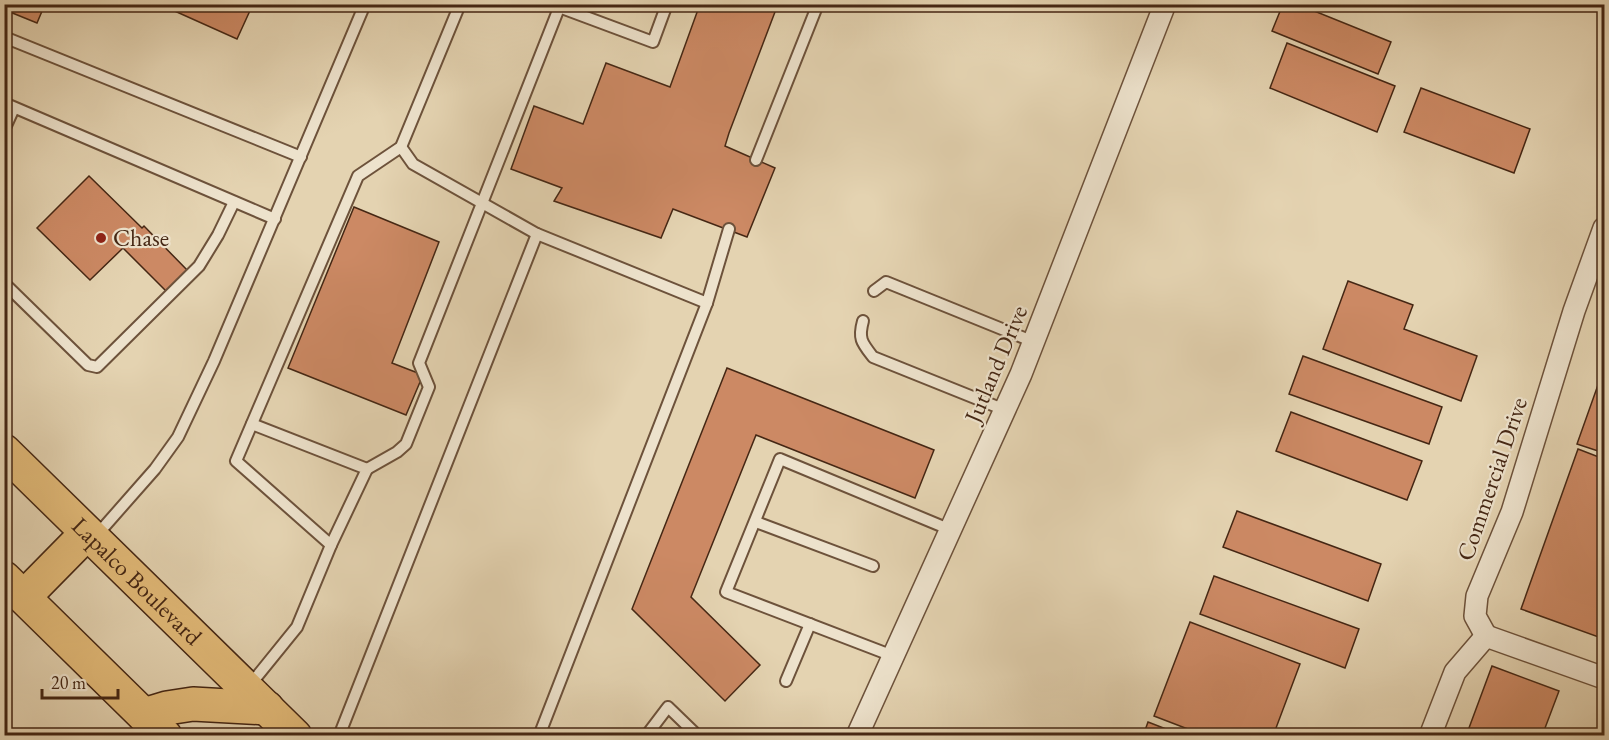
<svg xmlns="http://www.w3.org/2000/svg" width="1609" height="740" font-family="'EB Garamond',serif">
<rect width="100%" height="100%" fill="#e4d3b1"/>
<filter id="stains"><feTurbulence type="fractalNoise" baseFrequency=".00333" numOctaves="4"/><feColorMatrix values="0 0 0 0 .2 0 0 0 0 .09 0 0 0 0 .02 0 0 0 .5 -.17"/></filter>
<radialGradient id="worn" r=".72"><stop offset=".6" stop-color="#630" stop-opacity="0"/><stop offset="1" stop-color="#630" stop-opacity=".3"/></radialGradient>
<g fill="#cc8964" stroke="#452714" stroke-width="1.5">
<path d="M14,4H45L37,23L10,12Z"/>
<path d="M159,4H253L237,39Z"/>
<path d="M700,4H778L729,133L725,146L775,168L747,237L673,209L661,238L554,201L562,188L511,169L534,106L583,124L606,63L670,87Z"/>
<path d="M1283,4H1297L1391,42L1378,74L1272,31Z"/>
<path d="M1287,43L1395,86L1377,132L1270,88Z"/>
<path d="M1421,88L1530,129L1514,173L1404,132Z"/>
<path d="M89,176L142,228L144,226L189,272L168,293L123,248L90,280L37,228Z"/>
<path d="M354,207L439,242L392,363L423,375L406,415L288,368Z"/>
<path d="M1348,281L1413,305L1404,329L1477,356L1461,401L1323,349Z"/>
<path d="M1303,356L1442,407L1429,444L1289,394Z"/>
<path d="M727,368L934,450L915,498L756,435L691,597L760,665L725,701L632,609Z"/>
<path d="M1604,368V453L1577,444Z"/>
<path d="M1291,412L1422,461L1407,500L1276,451Z"/>
<path d="M1578,449L1604,459V639L1521,609Z"/>
<path d="M1237,511L1381,564L1368,601L1223,547Z"/>
<path d="M1214,576L1359,629L1345,668L1200,614Z"/>
<path d="M1190,622L1300,664L1273,736H1206L1154,716Z"/>
<path d="M1492,666L1559,691L1542,736H1466Z"/>
<path d="M1148,722L1184,736H1143Z"/>
</g>
<g fill="none" stroke-linecap="round" stroke-linejoin="round">
<g stroke="#6d523b" stroke-width="14">
<g id="lane">
<path d="M551,4L653,42L667,4"/>
<path d="M4,37L301,157"/>
<path d="M4,103L275,219"/>
<path d="M4,130L14,108"/>
<path d="M401,147L413,164L537,234"/>
<path d="M756,160L818,4"/>
<path d="M4,283L88,365L97,367L199,266L218,235L234,202"/>
<path d="M874,291L886,282L1034,342"/>
<path d="M863,321C858,339 862,343 873,357L1005,410"/>
<path d="M252,424L367,469L331,545"/>
<path d="M367,469L397,452L406,444L429,387L419,363L559,8"/>
<path d="M756,522L873,566"/>
<path d="M96,536L155,469L178,437L214,361L365,4"/>
<path d="M893,656L726,592L780,459L951,530"/>
<path d="M786,681L810,624"/>
<path d="M250,685L297,627L331,545L236,461L358,176L401,147L460,4"/>
<path d="M339,736L537,234L707,303"/>
<path d="M539,736L707,303L729,229"/>
<path d="M646,736L668,707L698,736"/>
</g>
</g>
<g stroke="#6d523b" stroke-width="24">
<g id="street">
<path d="M1486,636L1475,616L1477,596L1512,512L1574,311L1604,228"/>
<path d="M1486,636L1604,678"/>
<path d="M857,736L1021,374L1165,4"/>
<path d="M1430,736L1455,672L1486,636"/>
</g>
</g>
<g stroke="#452714" stroke-width="36">
<g id="primary">
<path id="s1" d="M4,451L295,736"/>
<path d="M4,578L165,736"/>
<path d="M24,597L87,533"/>
<path d="M144,715L167,708L193,704L267,708"/>
</g>
</g>
<use href="#lane" stroke="#ede2cc" stroke-width="10"/>
<use href="#street" stroke="#ede2cc" stroke-width="21"/>
<use href="#primary" stroke="#e2ba78" stroke-width="33"/>
</g>
<circle fill="#8f2418" stroke="#ede2cc" stroke-width="2" cx="101" cy="238" r="6"/>
<g text-anchor="middle" stroke-width="4.5" stroke-linejoin="round" paint-order="stroke">
<g font-size="24" fill="#452714" stroke="#ede2cc" text-anchor="start">
<text x="113" y="246">Chase</text>
</g>
<g font-size="24" fill="#452714" stroke="#ede2cc">
<text transform="translate(996 364) rotate(-67)" y="8">Jutland Drive</text>
<text transform="translate(1492 479) rotate(-71)" y="8">Commercial Drive</text>
<text dy="8" stroke="none"><textPath href="#s1" startOffset="186">Lapalco Boulevard</textPath></text>
</g>
</g>
<rect width="1609" height="740" fill="none" stroke="#e4d3b1" stroke-width="24"/>
<rect x="6" y="6" width="1597" height="728" fill="none" stroke="#452714" stroke-width="3"/>
<rect x="12" y="12" width="1585" height="716" fill="none" stroke="#452714" stroke-width="1.5"/>
<path d="M42 689v9h76v-9" fill="none" stroke="#452714" stroke-width="3"/>
<text x="51" y="689" font-size="18" fill="#452714" stroke="#ede2cc" stroke-width="4.5" paint-order="stroke">20 m</text>
<rect width="100%" height="100%" filter="url(#stains)"/>
<rect width="100%" height="100%" fill="url(#worn)"/>
</svg>
